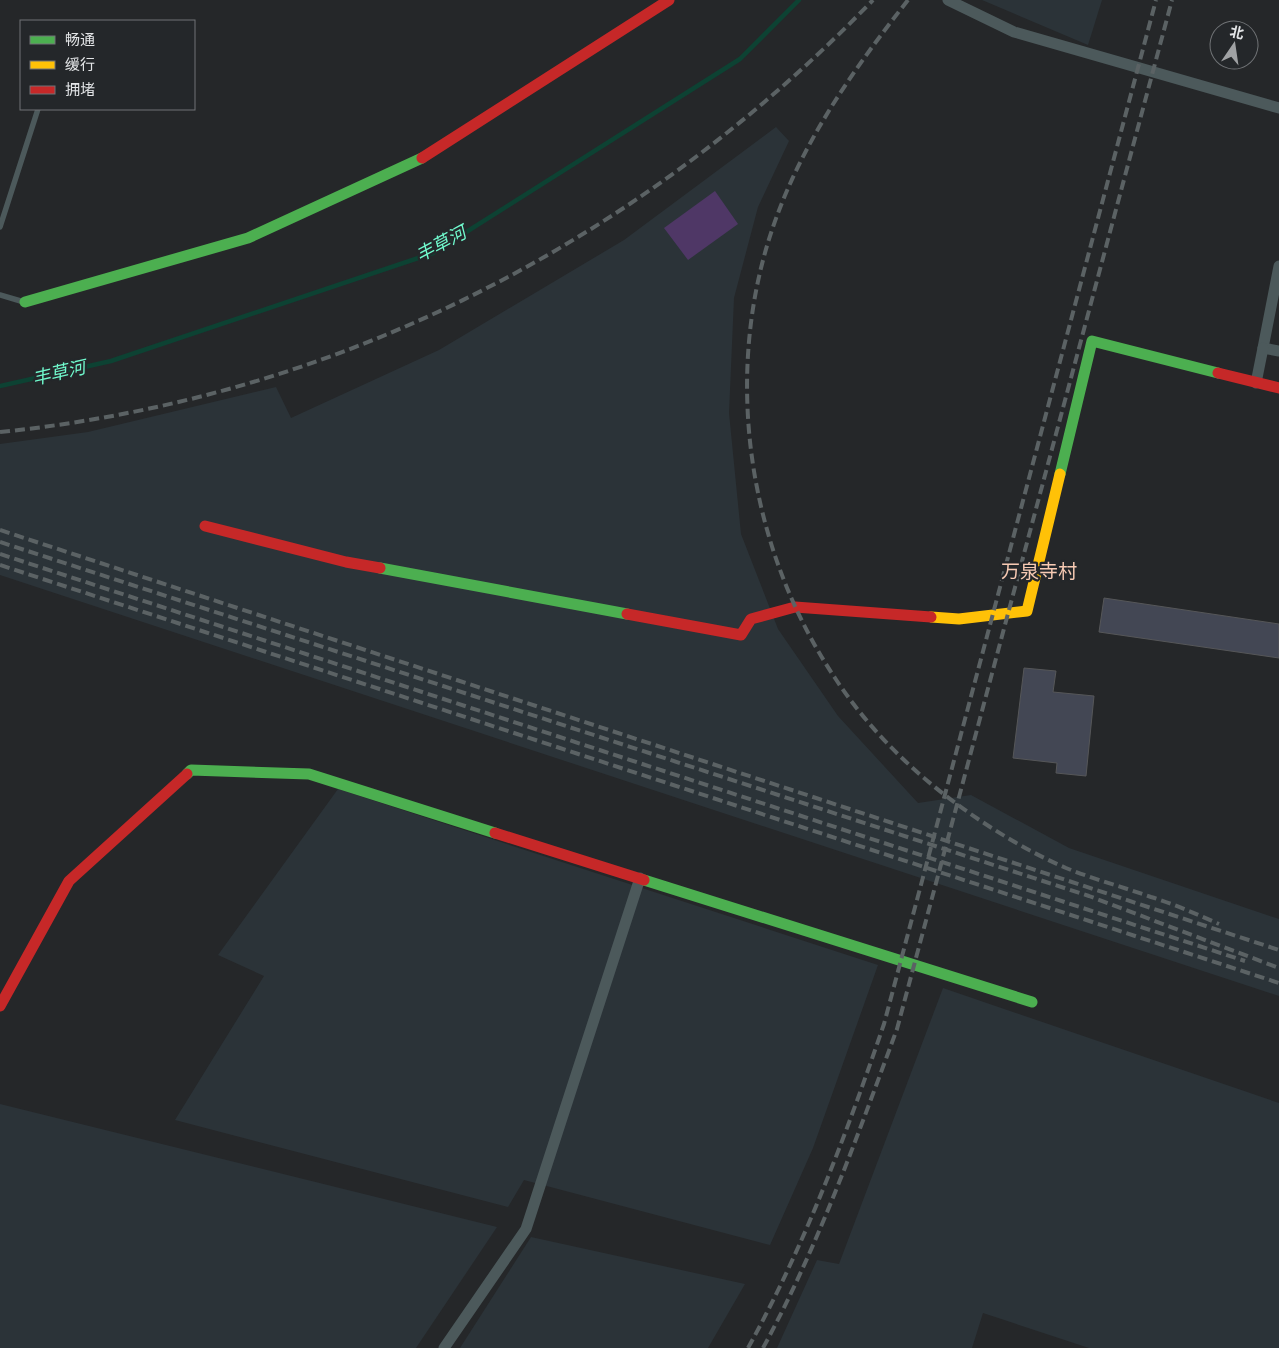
<svg xmlns="http://www.w3.org/2000/svg" width="1279" height="1348" font-family="Literata,'Noto Sans SC',serif">
<rect width="100%" height="100%" fill="#252729"/>
<g fill="#2b3338">
<path d="M982,0H1102L1088,45Z"/>
<path d="M776,127L789,141L758,207L734,298L729,413L741,534L778,629L838,716L918,803L971,795L1069,848L1279,919V996L0,575V444L88,432L276,387L291,418L439,350L624,240Z"/>
<path d="M338,789L878,965L813,1148L770,1245L524,1180L508,1207L175,1120L264,976L218,955Z"/>
<path d="M943,988L1279,1103V1348H1089L983,1313L972,1348H777L817,1260L839,1264Z"/>
<path d="M0,1104L497,1227L416,1348H0Z"/>
<path d="M531,1237L745,1284L708,1348H460Z"/>
</g>
<path fill="#4f3766" d="M715,191L738,224L688,260L664,228Z"/>
<g fill="none" stroke-linecap="round" stroke-linejoin="round">
<path stroke="#0d4233" stroke-width="4.5" d="M0,386L111,361L433,253L740,59L799,0"/>
</g>
<g fill="#434754" stroke="#565759">
<path d="M1104,598L1279,624V658L1099,632Z"/>
<path d="M1024,668L1056,671L1053,692L1094,696L1086,776L1056,773L1057,763L1013,758Z"/>
</g>
<g fill="none" stroke-linecap="round" stroke-linejoin="round">
<g stroke="#4c595b" stroke-width="5.5">
<path d="M0,227L38,109"/>
<path d="M0,295L24,302"/>
</g>
<g stroke="#4c595b" stroke-width="11">
<path d="M948,0L1014,32L1279,108"/>
<path d="M1279,266L1263,348L1279,351"/>
<path d="M1256,383L1263,348"/>
<path d="M444,1348L526,1229L640,878"/>
</g>
<g stroke="#4caf50" stroke-width="11">
<path d="M25,302L248,238L422,158"/>
<path d="M1060,474L1092,341L1218,373"/>
<path d="M380,568L627,614"/>
<path d="M187,774L191,770L309,774L495,833"/>
<path d="M644,880L1032,1002"/>
</g>
<path stroke="#ffc107" stroke-width="11" d="M931,617L959,619L1027,611L1060,474"/>
<g stroke="#c62828" stroke-width="11">
<path d="M422,158L669,0"/>
<path d="M1218,373L1279,388"/>
<path d="M205,526L346,562L380,568"/>
<path d="M627,614L741,635L751,619L795,607L931,617"/>
<path d="M495,833L644,880"/>
<path d="M0,1006L69,881L187,774"/>
</g>
<g stroke="#5b6264" stroke-width="4" stroke-dasharray="10 5" stroke-linecap="butt">
<path d="M908,0C853,70 802,142 773,227C722,376 748,548 835,678C873,736 924,783 981,821C1008,839 1036,855 1066,868C1093,879 1123,887 1151,897C1174,904 1196,914 1219,924"/>
<path d="M0,432C337,398 639,242 873,0"/>
<path d="M0,530L1279,950"/>
<path d="M0,542L1089,896L1279,968"/>
<path d="M0,554L1245,961"/>
<path d="M0,565L1279,983"/>
<path d="M748,1348C805,1245 846,1135 884,1024L1156,0"/>
<path d="M763,1348C818,1247 857,1137 897,1029L1172,0"/>
</g>
</g>
<g text-anchor="middle" stroke-width="4.5" stroke-linejoin="round" paint-order="stroke">
<g font-size="18" font-style="italic" fill="#71fbce" stroke="#24272a">
<text transform="translate(441 244) rotate(-28)" y="6">丰草河</text>
<text transform="translate(59 373) rotate(-13)" y="6">丰草河</text>
</g>
<g font-size="19" fill="#f7cab3" stroke="#24272a">
<text x="1039" y="578">万泉寺村</text>
</g>
</g>
<rect x="20" y="20" width="175" height="90" fill="#24272a" stroke="#707376"/>
<rect x="30" y="36" width="25" height="8" fill="#4caf50" stroke="#707376"/>
<text x="65" y="45" font-size="15" fill="#e3e5e7">畅通</text>
<rect x="30" y="61" width="25" height="8" fill="#ffc107" stroke="#707376"/>
<text x="65" y="70" font-size="15" fill="#e3e5e7">缓行</text>
<rect x="30" y="86" width="25" height="8" fill="#c62828" stroke="#707376"/>
<text x="65" y="95" font-size="15" fill="#e3e5e7">拥堵</text>
<g transform="translate(1234 45) rotate(13)"><circle r="24" fill="#24272a" stroke="#707376"/>
<path d="M0-4L9 19L0 12L-9 19Z" fill="#a0a2a4"/>
<text y="-8" font-size="14" font-weight="bold" text-anchor="middle" fill="#e3e5e7">北</text>
</g>
</svg>
